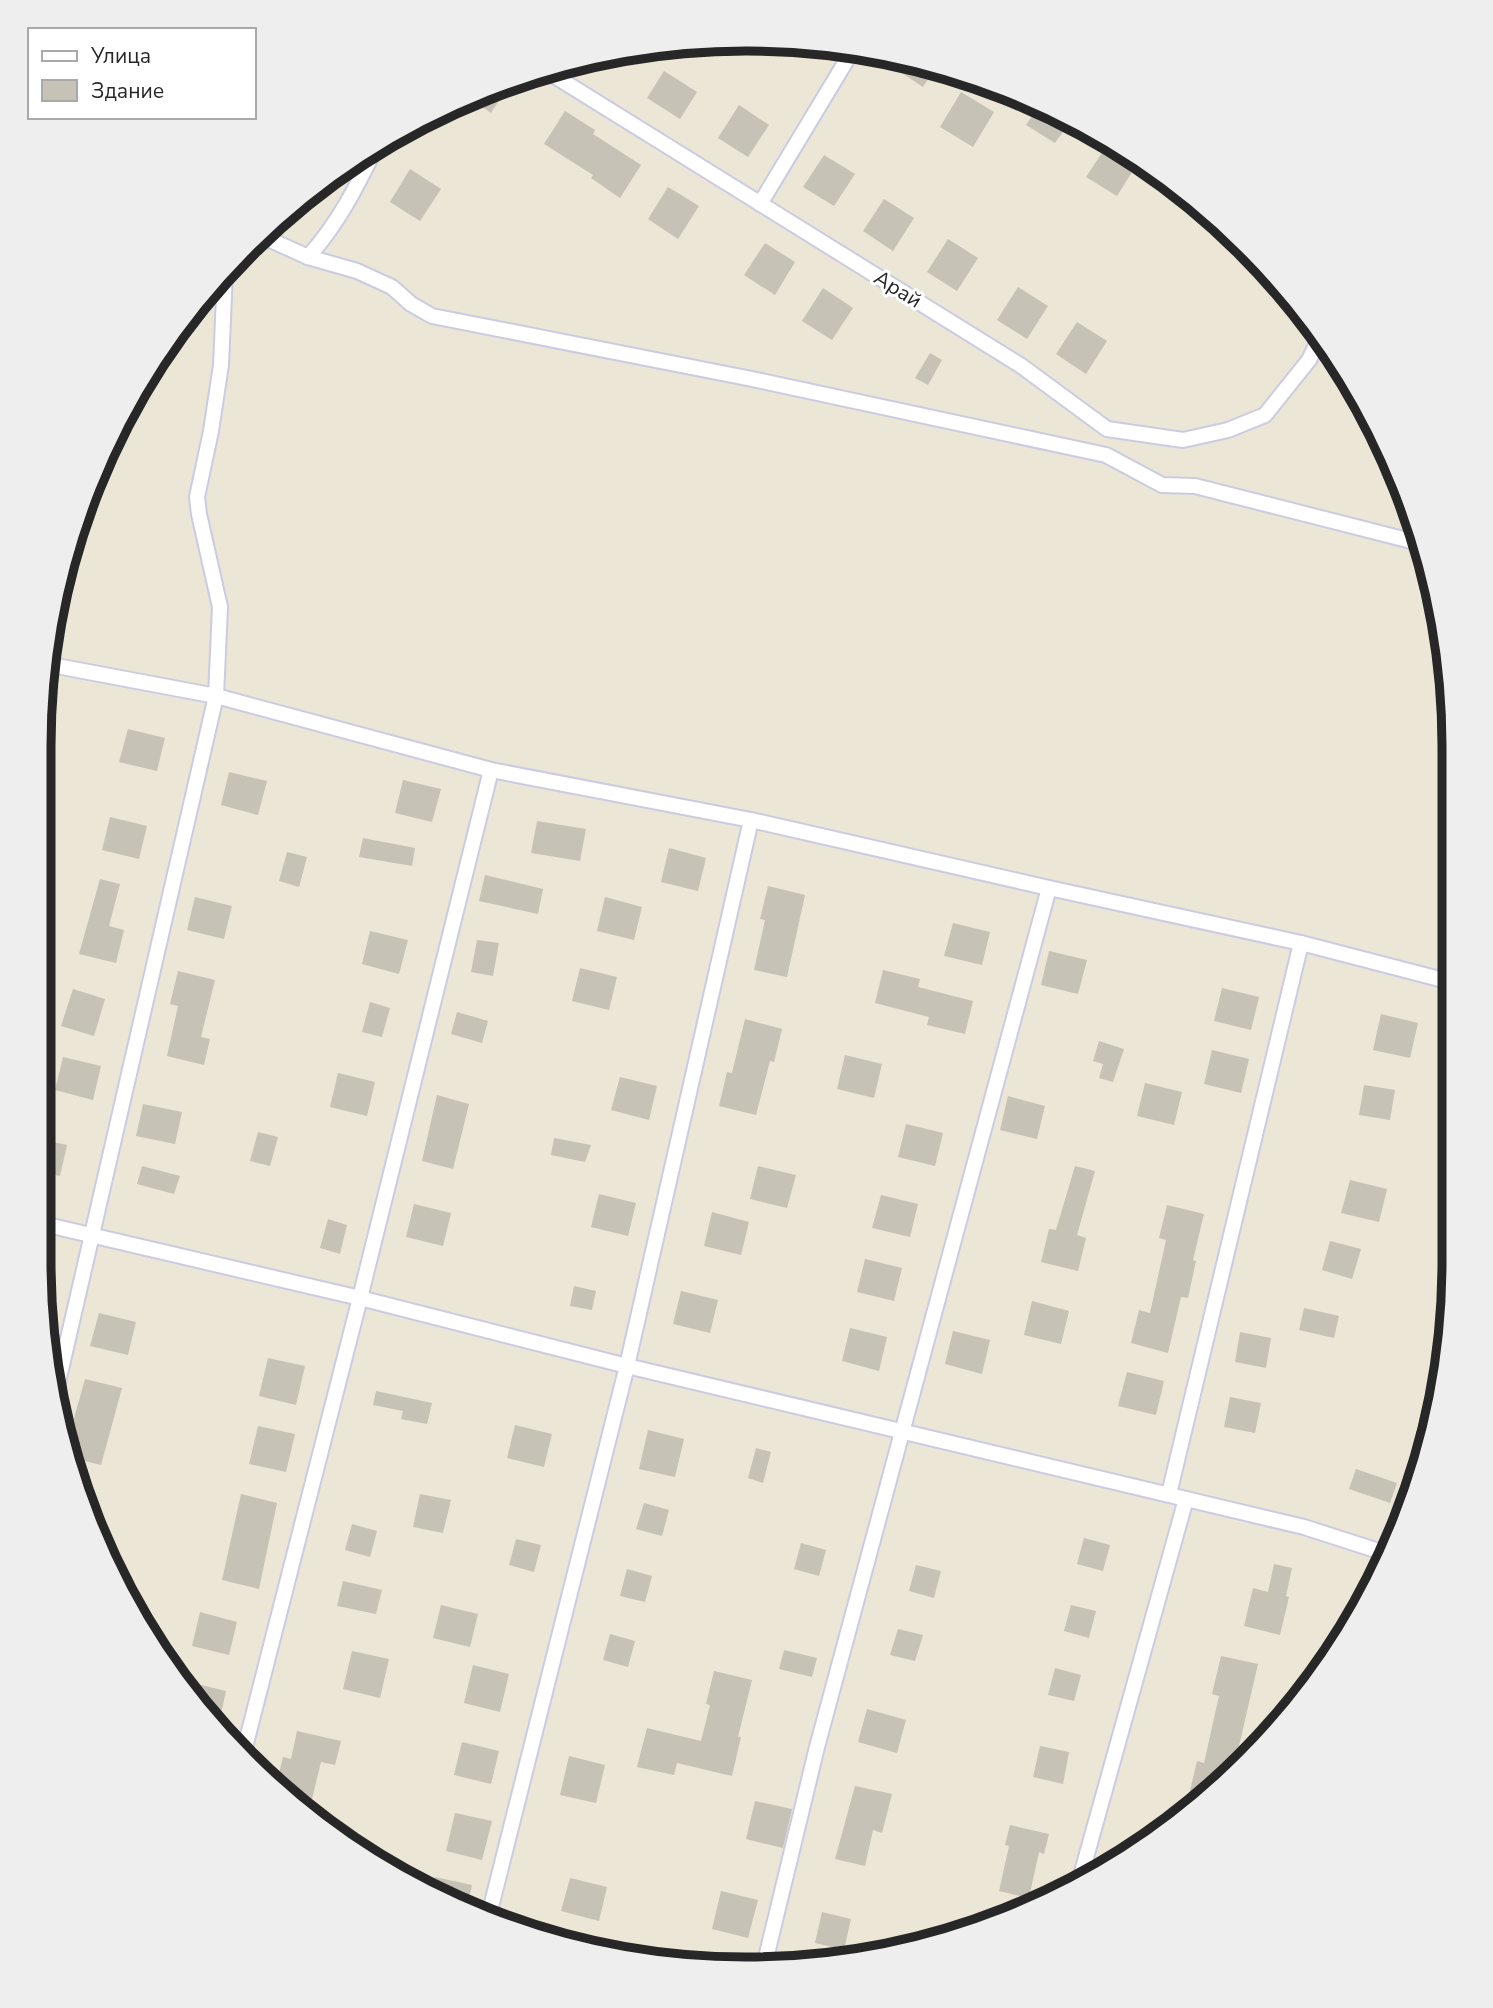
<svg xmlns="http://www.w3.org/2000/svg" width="1493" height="2008" font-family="'Nunito Sans',sans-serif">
<rect width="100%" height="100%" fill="#ebe6d6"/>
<g fill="#c6c2b6">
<path d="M873,53L907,60L936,67L923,87L873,54Z"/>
<path d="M664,71L697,92L680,119L647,98Z"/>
<path d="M510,83L491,113L469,98L487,91Z"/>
<path d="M961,92L994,112L973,147L940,127Z"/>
<path d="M739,105L769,125L748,157L718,138Z"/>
<path d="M1036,110L1065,129L1055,143L1026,125Z"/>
<path d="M565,111L595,130L593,134L641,165L620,198L591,178L593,175L544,144Z"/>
<path d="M1107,145L1137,164L1117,196L1086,177Z"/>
<path d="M824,155L855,174L834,206L803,187Z"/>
<path d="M410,169L441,189L420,221L390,202Z"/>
<path d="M668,187L699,206L678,239L648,219Z"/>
<path d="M884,199L914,218L893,251L863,231Z"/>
<path d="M948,239L978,258L957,291L927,272Z"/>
<path d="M765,243L795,262L775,295L744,275Z"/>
<path d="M1018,287L1048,306L1027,339L997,320Z"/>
<path d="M823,288L853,308L832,340L802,321Z"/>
<path d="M1077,322L1107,341L1086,374L1056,354Z"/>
<path d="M930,353L942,360L928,385L915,378Z"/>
<path d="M128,729L165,738L157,771L119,762Z"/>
<path d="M229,772L267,781L258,815L221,805Z"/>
<path d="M403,780L441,789L432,822L395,813Z"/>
<path d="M110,817L147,826L139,859L102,850Z"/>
<path d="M537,821L586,829L580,861L531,853Z"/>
<path d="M363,838L415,848L412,866L359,857Z"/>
<path d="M669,848L706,858L698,891L661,882Z"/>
<path d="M287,852L307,857L299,887L279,881Z"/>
<path d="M485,875L543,889L538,914L479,901Z"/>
<path d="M100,879L120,884L109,926L124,930L116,963L79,954Z"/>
<path d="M768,886L805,895L787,977L754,970L765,920L760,919Z"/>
<path d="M195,897L232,906L224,939L187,930Z"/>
<path d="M605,897L642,907L634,940L597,931Z"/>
<path d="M953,923L990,932L982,965L944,956Z"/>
<path d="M370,931L408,940L399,974L362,964Z"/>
<path d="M477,940L499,943L493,976L471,972Z"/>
<path d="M1049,951L1087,960L1078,994L1041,985Z"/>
<path d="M580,968L617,977L609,1010L572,1001Z"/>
<path d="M883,970L920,979L918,987L973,1001L965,1034L927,1025L929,1017L875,1003Z"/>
<path d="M178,971L215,980L201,1037L210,1039L204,1065L167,1056L178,1006L170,1004Z"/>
<path d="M1222,988L1259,997L1251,1030L1214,1021Z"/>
<path d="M73,989L105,999L94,1036L61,1026Z"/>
<path d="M370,1002L390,1008L382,1037L362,1032Z"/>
<path d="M457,1012L488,1021L482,1043L451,1034Z"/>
<path d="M1381,1014L1418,1023L1410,1058L1373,1050Z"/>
<path d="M745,1019L782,1029L774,1062L770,1061L756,1115L719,1106L727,1072L732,1073Z"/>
<path d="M1099,1041L1124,1049L1113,1082L1099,1078L1103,1064L1093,1061Z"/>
<path d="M1212,1050L1249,1059L1241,1093L1204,1084Z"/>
<path d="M845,1055L882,1064L874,1098L837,1089Z"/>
<path d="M63,1057L101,1066L93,1100L55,1090Z"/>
<path d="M338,1073L375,1082L367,1116L330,1107Z"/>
<path d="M620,1077L657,1086L649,1120L611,1110Z"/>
<path d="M1145,1083L1182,1092L1174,1125L1137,1116Z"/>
<path d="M1364,1085L1395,1090L1390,1120L1359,1115Z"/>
<path d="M437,1095L469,1104L453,1169L422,1161Z"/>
<path d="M1008,1096L1045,1106L1037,1139L1000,1130Z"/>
<path d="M143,1104L182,1112L175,1144L136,1136Z"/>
<path d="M906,1124L943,1133L935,1166L898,1157Z"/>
<path d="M258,1132L278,1137L270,1166L250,1161Z"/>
<path d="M554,1138L591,1145L585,1162L551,1155Z"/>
<path d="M39,1139L67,1145L60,1176L39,1172Z"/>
<path d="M142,1166L180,1176L174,1194L137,1184Z"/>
<path d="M758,1166L796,1175L787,1208L750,1199Z"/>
<path d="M1075,1166L1095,1171L1077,1235L1086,1238L1078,1271L1041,1262L1049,1229L1056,1230Z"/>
<path d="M1350,1180L1387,1189L1379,1222L1341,1213Z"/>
<path d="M599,1194L636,1203L628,1236L591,1227Z"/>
<path d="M881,1195L918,1204L910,1237L872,1228Z"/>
<path d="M414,1204L451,1213L443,1246L406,1237Z"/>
<path d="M1167,1205L1204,1214L1193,1260L1196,1261L1188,1298L1181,1297L1168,1353L1131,1343L1139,1310L1150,1313L1166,1240L1159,1238Z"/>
<path d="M712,1212L749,1222L741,1255L704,1246Z"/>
<path d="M328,1219L347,1225L340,1254L320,1248Z"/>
<path d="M1330,1241L1361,1249L1352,1279L1322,1270Z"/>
<path d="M865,1259L902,1268L894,1301L857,1292Z"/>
<path d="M574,1286L596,1291L592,1310L570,1306Z"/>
<path d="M681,1291L718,1300L710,1333L673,1324Z"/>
<path d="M1032,1301L1069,1311L1061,1344L1024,1335Z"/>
<path d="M1304,1308L1339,1316L1334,1338L1299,1330Z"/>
<path d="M99,1313L136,1322L128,1355L90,1346Z"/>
<path d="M850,1328L887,1337L879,1371L842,1361Z"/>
<path d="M953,1331L990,1340L982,1374L945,1364Z"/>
<path d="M1240,1332L1271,1338L1266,1368L1235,1362Z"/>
<path d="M268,1358L305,1366L296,1405L259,1396Z"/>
<path d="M1127,1372L1164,1381L1156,1415L1118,1406Z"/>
<path d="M85,1379L122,1388L101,1465L68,1457L65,1451Z"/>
<path d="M376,1391L432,1403L427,1424L401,1419L403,1411L373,1405Z"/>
<path d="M1230,1397L1261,1403L1255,1433L1224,1427Z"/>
<path d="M515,1425L552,1434L544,1467L507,1458Z"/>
<path d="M258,1426L295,1434L286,1472L249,1464Z"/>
<path d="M648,1430L684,1439L675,1477L639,1469Z"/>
<path d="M756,1448L771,1452L763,1483L748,1478Z"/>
<path d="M1356,1469L1397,1483L1390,1503L1349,1489Z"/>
<path d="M241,1494L277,1503L259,1589L222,1580Z"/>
<path d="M420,1494L451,1500L443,1533L413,1527Z"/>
<path d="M644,1503L669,1510L662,1536L636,1529Z"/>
<path d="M352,1524L377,1531L370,1557L345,1550Z"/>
<path d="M1084,1538L1110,1545L1103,1571L1077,1564Z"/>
<path d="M516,1539L541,1545L534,1572L509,1565Z"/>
<path d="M801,1543L826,1550L819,1576L794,1569Z"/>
<path d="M1274,1564L1292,1568L1286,1596L1289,1597L1280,1635L1244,1626L1253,1588L1268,1592Z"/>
<path d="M916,1565L941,1571L934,1598L909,1591Z"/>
<path d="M627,1569L652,1576L645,1602L620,1596Z"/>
<path d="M343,1581L382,1590L376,1614L337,1606Z"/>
<path d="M441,1605L478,1614L470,1647L433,1638Z"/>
<path d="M1071,1605L1096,1611L1089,1638L1064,1631Z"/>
<path d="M200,1612L237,1622L229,1655L192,1646Z"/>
<path d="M898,1629L923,1635L915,1661L890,1655Z"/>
<path d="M610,1634L635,1641L628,1667L603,1660Z"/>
<path d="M784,1650L817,1658L812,1677L779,1669Z"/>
<path d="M352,1651L389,1659L380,1698L343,1689Z"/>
<path d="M1221,1656L1258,1664L1233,1772L1200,1802L1188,1799L1197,1761L1204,1763L1219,1696L1212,1694Z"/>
<path d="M473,1665L509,1674L500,1712L464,1703Z"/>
<path d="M1055,1668L1081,1675L1074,1701L1048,1695Z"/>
<path d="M714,1671L752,1680L738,1737H741L732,1776L677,1763L674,1775L637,1767L647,1728L701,1741L710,1705L706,1704Z"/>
<path d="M189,1682L226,1691L218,1728L186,1694Z"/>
<path d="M867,1709L906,1720L897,1753L858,1742Z"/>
<path d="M297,1731L341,1741L335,1765L321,1762L312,1799L275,1789L283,1757L291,1759Z"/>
<path d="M462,1742L499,1751L491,1784L454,1775Z"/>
<path d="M1040,1746L1069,1752L1063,1784L1033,1777Z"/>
<path d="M569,1756L605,1765L596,1803L560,1795Z"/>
<path d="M855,1786L892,1794L882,1833L873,1830L865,1866L835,1859Z"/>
<path d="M755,1801L792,1809L783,1848L746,1839Z"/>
<path d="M455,1813L492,1821L482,1860L446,1851Z"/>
<path d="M1010,1825L1049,1834L1044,1854L1039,1852L1029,1898L999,1891L1009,1846L1005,1845Z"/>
<path d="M435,1877L472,1885L467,1908L431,1895Z"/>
<path d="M570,1878L607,1887L599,1921L561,1911Z"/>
<path d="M721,1891L758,1900L748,1938L712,1929Z"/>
<path d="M822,1912L851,1919L844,1950L815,1943Z"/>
</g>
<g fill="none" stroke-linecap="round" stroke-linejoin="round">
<g stroke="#cbcce2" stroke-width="18">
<g id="minor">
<path d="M545,70L1020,365L1107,429L1183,440L1228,430L1265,415L1309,360L1320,337"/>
<path d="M760,204L854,48"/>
<path d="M260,233L266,238L308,257C338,224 357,186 376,147"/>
<path d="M308,257L357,271L392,287L411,304L432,316L752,379L1106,455L1162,485L1195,486L1419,543"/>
<path d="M46,664L216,696L220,607L199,514L197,497L211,431L221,365L225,272"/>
<path d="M751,820L1049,888L817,1747L764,1966"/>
<path d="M1049,888L1301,943L1169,1494"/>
<path d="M1301,943L1451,982"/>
<path d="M39,1223L360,1298L627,1366L1304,1527L1388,1554"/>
<path d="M56,1391L216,696L491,770L360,1298L243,1755"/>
<path d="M1080,1879L1186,1499"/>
<path d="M489,1915L627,1366L751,820L491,770"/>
</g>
</g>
<use href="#minor" stroke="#fff" stroke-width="14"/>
</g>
<g text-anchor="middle" stroke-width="6" stroke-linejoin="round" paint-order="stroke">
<g font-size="21" fill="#272727" stroke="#fff">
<text transform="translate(898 289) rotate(32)" y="7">Арай</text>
</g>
</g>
<path d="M0 0H1493V2008H0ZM746 51H747A695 695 0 0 1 1442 746V1262A695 695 0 0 1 747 1957H746A695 695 0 0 1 51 1262V746A695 695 0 0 1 746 51Z" fill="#eee" fill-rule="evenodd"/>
<path fill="none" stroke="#272727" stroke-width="9" d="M746 51H747A695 695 0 0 1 1442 746V1262A695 695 0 0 1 747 1957H746A695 695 0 0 1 51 1262V746A695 695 0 0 1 746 51Z"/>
<rect x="28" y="28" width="228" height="91" fill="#ffffff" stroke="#a9a9a9" stroke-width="2"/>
<rect x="42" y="51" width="35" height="10" fill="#ffffff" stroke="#a9a9a9" stroke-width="2"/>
<text x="91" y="63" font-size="21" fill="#272727">Улица</text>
<rect x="42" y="80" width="35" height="21" fill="#c6c2b6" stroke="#a9a9a9" stroke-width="2"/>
<text x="91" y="98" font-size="21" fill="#272727">Здание</text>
</svg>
